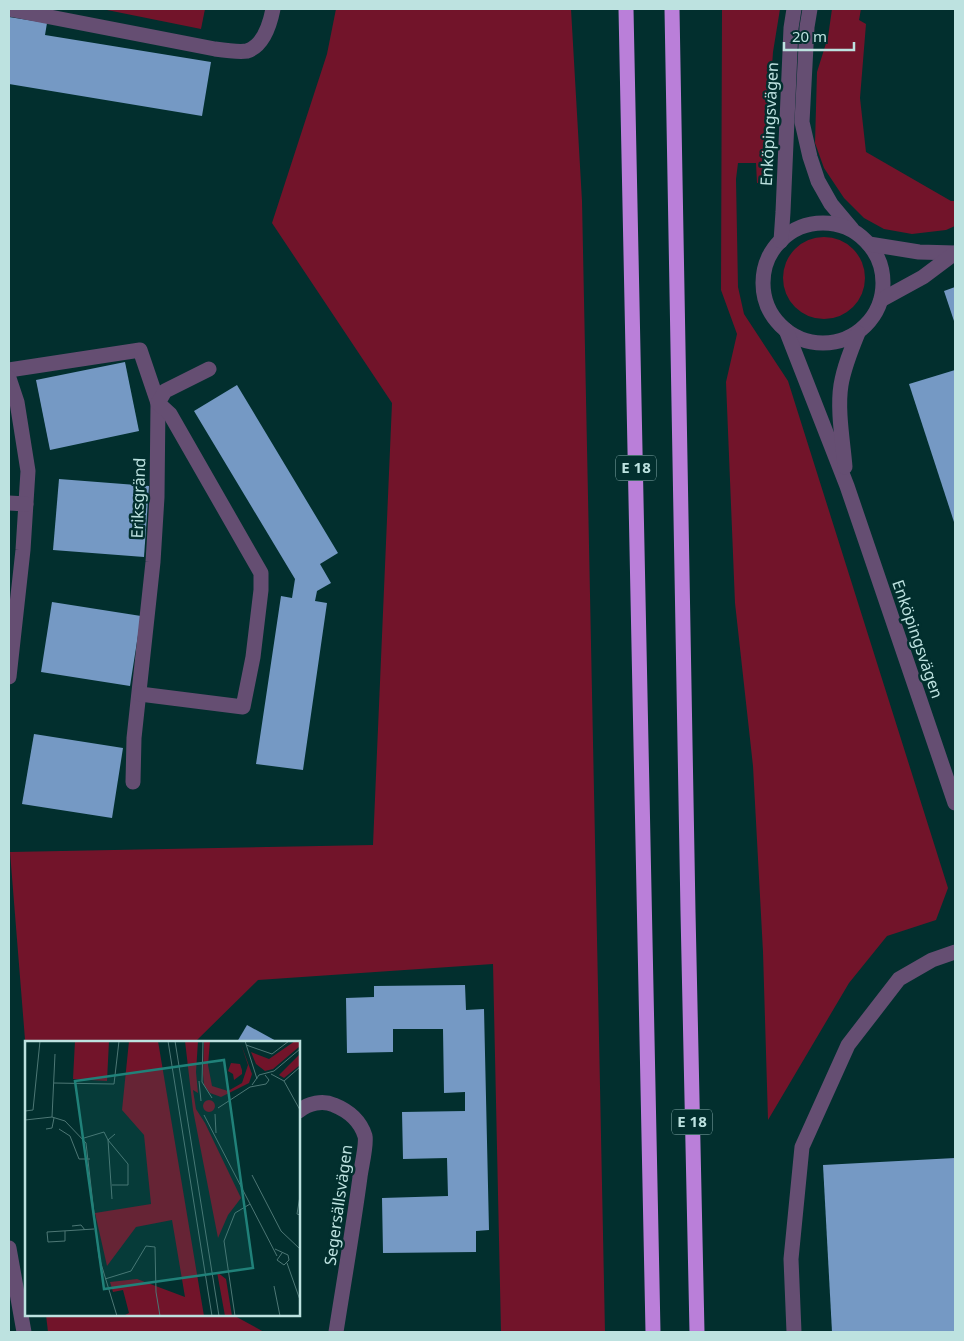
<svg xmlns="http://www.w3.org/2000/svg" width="964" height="1341" font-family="'Noto Sans',sans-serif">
<rect width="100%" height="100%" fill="#022f2e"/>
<g fill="#72142a">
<path d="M102,9H205L201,29Z"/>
<path d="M336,9H571L582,201L605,1332H501L493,964L258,980L195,1042H26V1052L10,852L373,845L392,403L272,223L327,54Z"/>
<path d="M722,9H780L773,52L770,95L772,183H757L756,163H738L736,179L738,287L744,314L788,381L948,888L936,920L887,936L849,983L768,1120L763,952L753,766L735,603L726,382L737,334L721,290Z"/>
<path d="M832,9H861L859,20L866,24L860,98L866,152L951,201H955V226L946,230L912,234L884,229L864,218L844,198L824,168L815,143L817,72L828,37Z"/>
<circle cx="824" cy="278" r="41"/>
<path d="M46,1315H233L264,1332H48Z"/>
</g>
<g fill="#7599c4">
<path d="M9,17L47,23L45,35L211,62L202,116L9,84Z"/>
<path d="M955,287V324L944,291Z"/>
<path d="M125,362L139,431L50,450L36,380Z"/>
<path d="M955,370V525L909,384Z"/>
<path d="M237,385L338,553L320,564L331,583L317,591L315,601L327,603L303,770L256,764L281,596L292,598L295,579L194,411Z"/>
<path d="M59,479L149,486L144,557L53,550Z"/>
<path d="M52,602L141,616L130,686L41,672Z"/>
<path d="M34,734L123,748L112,818L22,804Z"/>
<path d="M465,985L466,1010L484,1009L489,1230L476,1231V1252L383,1253L382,1198L448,1196L447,1158L403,1159L402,1112L465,1111V1092L444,1093L443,1029H393V1052L347,1053L346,998L374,997V986Z"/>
<path d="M247,1025L278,1042H237Z"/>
<path d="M955,1158V1332H832L823,1165Z"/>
</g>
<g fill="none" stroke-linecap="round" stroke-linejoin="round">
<g stroke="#654e72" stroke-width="15">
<path d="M9,9L215,49C222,50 241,52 247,51C263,46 270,24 273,9"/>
<path d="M810,9L807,27L802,122L810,157L818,181L831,204L852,229"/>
<circle cx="823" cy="283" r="60"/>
<path d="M781,241L783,212L791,28L794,9"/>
<path d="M869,244L919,252L955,253"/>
<path d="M881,300L923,277L955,253"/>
<path d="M786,330L847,486L955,803"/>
<path d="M9,370L140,350L158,403L157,497L153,562L134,738L133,782"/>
<path d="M9,378L17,402L28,471L23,550L9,677"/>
<path d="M845,467C843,442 837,410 841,385C844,367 851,350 858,333"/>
<path d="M9,503L26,504"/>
<path d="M140,694L243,707L253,657L261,590V573L170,414L158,403L165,391L209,369"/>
<path d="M299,1111C308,1103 323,1100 334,1105C349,1111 360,1120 365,1136C367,1144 361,1168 360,1177C353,1229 344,1281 336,1332"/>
<path d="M9,1248L24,1332"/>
<path d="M794,1332L791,1259L802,1147L848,1045L899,979L932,960L955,952"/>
</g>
<g stroke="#ba7fd9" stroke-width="15">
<path d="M626,9L653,1332"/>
<path d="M672,9L688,912L697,1332"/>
</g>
</g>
<g text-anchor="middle" stroke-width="5" stroke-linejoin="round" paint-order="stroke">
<g fill="#022f2e" stroke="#85acab" stroke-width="1">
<rect x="616" y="455.5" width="40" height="25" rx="4"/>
<rect x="672" y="1109.5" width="40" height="25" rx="4"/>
</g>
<g font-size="15" font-weight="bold" fill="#bde2e0">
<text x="636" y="473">E 18</text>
<text x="692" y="1127">E 18</text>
</g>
<g font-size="16" fill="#bde2e0" stroke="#022f2e">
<text transform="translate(769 124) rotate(-87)" y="6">Enköpingsvägen</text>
<text transform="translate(138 498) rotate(-88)" y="6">Eriksgränd</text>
<text transform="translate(918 639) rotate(71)" y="6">Enköpingsvägen</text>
<text transform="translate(338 1205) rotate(-82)" y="6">Segersällsvägen</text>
</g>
</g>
<g transform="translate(25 1041)">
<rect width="275" height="275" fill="#022f2e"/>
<path d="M50,0H84L82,40L48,38ZM104,0H133L179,275H98L104,272L98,249L88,251L85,241L112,238L160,256L147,179L111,186L82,225L70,172L126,163L119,94L97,69ZM160,0H173L171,31L173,52L168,49L171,68L180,82L216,157L203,174L193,197L168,69ZM179,0H185L183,24L187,45L203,50L217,42L223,24L216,3L227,33L224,42L196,56L185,52L179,44L178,33ZM270,0H275V5L248,28L240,30L231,23L226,11L244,18ZM275,13V24L259,37L254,34ZM206,22L215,23L217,29V33L209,39L208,33L203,30ZM178 65a6 6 0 1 1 12 0a6 6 0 1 1-12 0ZM192,231L201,238L207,275H200Z" fill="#72142a"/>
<path fill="none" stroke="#4d7775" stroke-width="1" d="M143,0L187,275M150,0L194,275M178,0L177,41L187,57M220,0L232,38M221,4L247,13L264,0M246,33L259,40L275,69M174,40L176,60M259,40L275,26M29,42L89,43L94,0M227,44L234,34L249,30L275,8M193,67L225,46L241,43L244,39L240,34M0,70L8,69L15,0M190,73L191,92M179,74L252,215M27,76L30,13M0,79L27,76L40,80L61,102L74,216L92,275M21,88L27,87L29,77M34,88L45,95L54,118H65M59,97L79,91L83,99L87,158M227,134L256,190L275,208M87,144H103V123L83,99L90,93M275,155L272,173L275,174M47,185L56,184L60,189M40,190V200L23,201L22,191L69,188M250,208L263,214L264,219L259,224L252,219L257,212M262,222L275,259M80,238L106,230L121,205L130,206L131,251L135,275M249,245L255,275M210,275L199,200L210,172L225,163"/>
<path fill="#208179" fill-opacity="0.15" stroke="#208179" stroke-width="2.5" d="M199,19L228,227L79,248L50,40Z"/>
<rect width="275" height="275" fill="none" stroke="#bde2e0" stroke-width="2.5"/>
</g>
<rect width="964" height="1341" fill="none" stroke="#bde2e0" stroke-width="20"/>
<path d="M784 42v8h70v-8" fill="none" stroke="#bde2e0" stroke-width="2.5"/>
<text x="792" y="42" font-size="15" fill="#bde2e0" stroke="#022f2e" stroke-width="4" paint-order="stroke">20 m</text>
</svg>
